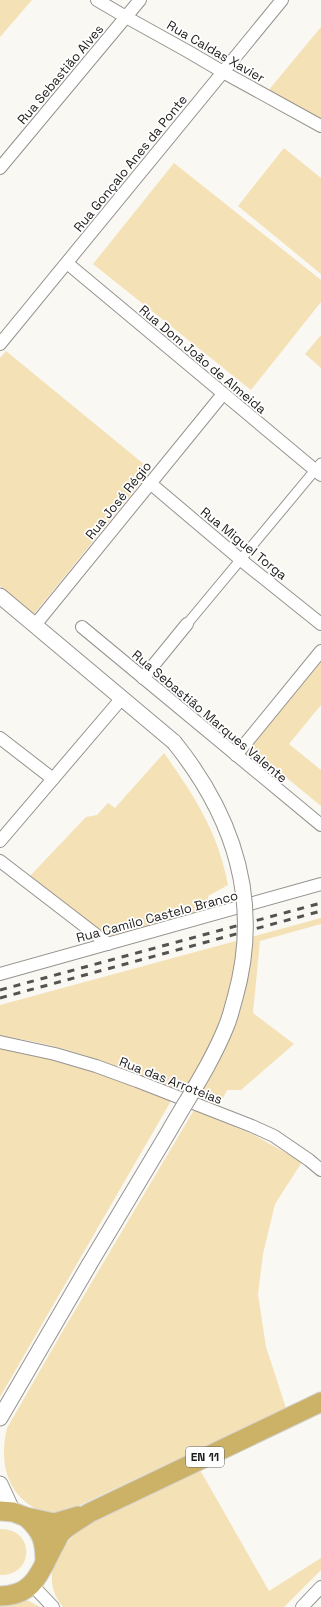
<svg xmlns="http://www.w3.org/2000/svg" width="321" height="1607" font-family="'Space Grotesk',sans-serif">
<rect width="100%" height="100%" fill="#faf8f3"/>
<g fill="#f5e1b6">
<path d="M0,0H32L0,37Z"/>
<path d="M321,27V120L268,91Z"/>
<path d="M284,148L321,178V274L238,206Z"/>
<path d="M174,163L321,280V302L251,390L93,264Z"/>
<path d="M321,335V368L305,354Z"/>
<path d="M6,351L151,470L34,614L0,586V358Z"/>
<path d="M321,660V705L289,744L321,770V806L254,751L249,758L245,754Z"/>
<path d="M164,753C195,797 218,832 228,885L208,896L211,910L106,939L29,877L86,817L97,815L108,803L115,808Z"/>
<path d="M321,918V924L260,941L253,1013L294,1044L241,1090H227L218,1108C149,1079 75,1045 0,1036V1005Z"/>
<path d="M0,1048L57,1059L106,1074L171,1101L0,1397Z"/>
<path d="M194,1110L252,1134L302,1162L275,1204L263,1254L258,1294L266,1347L286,1408L74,1508C69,1510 64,1513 60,1514C50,1516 38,1511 31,1506C4,1488 0,1457 7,1428L61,1334Z"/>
<path d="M200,1470L269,1591L321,1558V1570L284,1607H63C37,1575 61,1544 88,1523Z"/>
<path d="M0,1529C35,1528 35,1576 0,1575Z"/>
<path d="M23,1600L29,1601L40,1607H0V1605Z"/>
</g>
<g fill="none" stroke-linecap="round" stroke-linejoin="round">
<g stroke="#96938f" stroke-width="11">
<path id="pedestrian" d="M187,624L321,463"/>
</g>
<g stroke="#96938f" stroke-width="14">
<g id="minor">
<path d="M97,0L126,17L189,52L223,72L321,126"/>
<path d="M0,168L140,0"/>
<path d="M67,263L321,475"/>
<path d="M0,344L282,0"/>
<path d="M150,483L241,560L321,624"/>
<path d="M35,625L223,394"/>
<path d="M82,627L321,825"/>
<path d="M143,678L187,624"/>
<path d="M0,738L53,779"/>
<path d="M236,755L321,651"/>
<path d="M0,841L122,698"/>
<path d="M0,861L108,944"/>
<path d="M0,974L321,884"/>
<path d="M0,1042L55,1054L96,1066L137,1081L252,1126L274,1136L309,1160L321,1170"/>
<path d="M32,1585L53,1607"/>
<path d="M302,1607L321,1587"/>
</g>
</g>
<g stroke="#96938f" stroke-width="17">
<g id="tertiary">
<path d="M0,596L174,742"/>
<path d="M0,1418L89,1265"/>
<path d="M0,1484L13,1512"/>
</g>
</g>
<g stroke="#d3d2d2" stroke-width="21">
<g id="primary">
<path d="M0,1511L13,1512L26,1517L54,1523L78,1516"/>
<path d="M26,1517C43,1532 45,1542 45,1563"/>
<path d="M0,1596C34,1596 40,1572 53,1547C56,1543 58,1536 61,1533C67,1526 81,1519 89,1513L321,1402"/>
</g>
</g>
<use href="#pedestrian" stroke="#fff" stroke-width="9"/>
<use href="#minor" stroke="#fff" stroke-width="12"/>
<use href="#tertiary" stroke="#fff" stroke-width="15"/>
<use href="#primary" stroke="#ccb266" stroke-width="19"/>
<g stroke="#545351" stroke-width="3" stroke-dasharray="7 7" stroke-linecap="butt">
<path d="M0,990L321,903"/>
<path d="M0,998L321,911"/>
</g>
<g stroke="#96938f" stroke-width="17" stroke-linecap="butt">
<path id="tertiary-bridge" d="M89,1265C115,1221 142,1177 168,1133C188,1098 211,1064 226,1027C230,1018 232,1008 235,998C262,902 235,818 174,742"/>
</g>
<use href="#tertiary-bridge" stroke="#fff" stroke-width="15"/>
</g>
<g text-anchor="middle" stroke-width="3.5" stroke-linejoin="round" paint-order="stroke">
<rect fill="#fff" stroke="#646362" stroke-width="1" x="186" y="1447" width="38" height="20" rx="3"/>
<g font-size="12" font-weight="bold" fill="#21201f">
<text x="205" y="1461">EN 11</text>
</g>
<g font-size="13" fill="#21201f" stroke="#fff">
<text transform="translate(216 51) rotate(30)" y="5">Rua Caldas Xavier</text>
<text transform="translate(60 74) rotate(-50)" y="5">Rua Sebastião Alves</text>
<text transform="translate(130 163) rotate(-51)" y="5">Rua Gonçalo Anes da Ponte</text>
<text transform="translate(203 359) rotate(40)" y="5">Rua Dom João de Almeida</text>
<text transform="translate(118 500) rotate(-51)" y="5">Rua José Régio</text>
<text transform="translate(244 543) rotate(39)" y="5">Rua Miguel Torga</text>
<text transform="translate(210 716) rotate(40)" y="5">Rua Sebastião Marques Valente</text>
<text transform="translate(157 916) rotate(-15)" y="5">Rua Camilo Castelo Branco</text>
<text transform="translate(171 1080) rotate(21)" y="5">Rua das Arroteias</text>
</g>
</g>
</svg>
